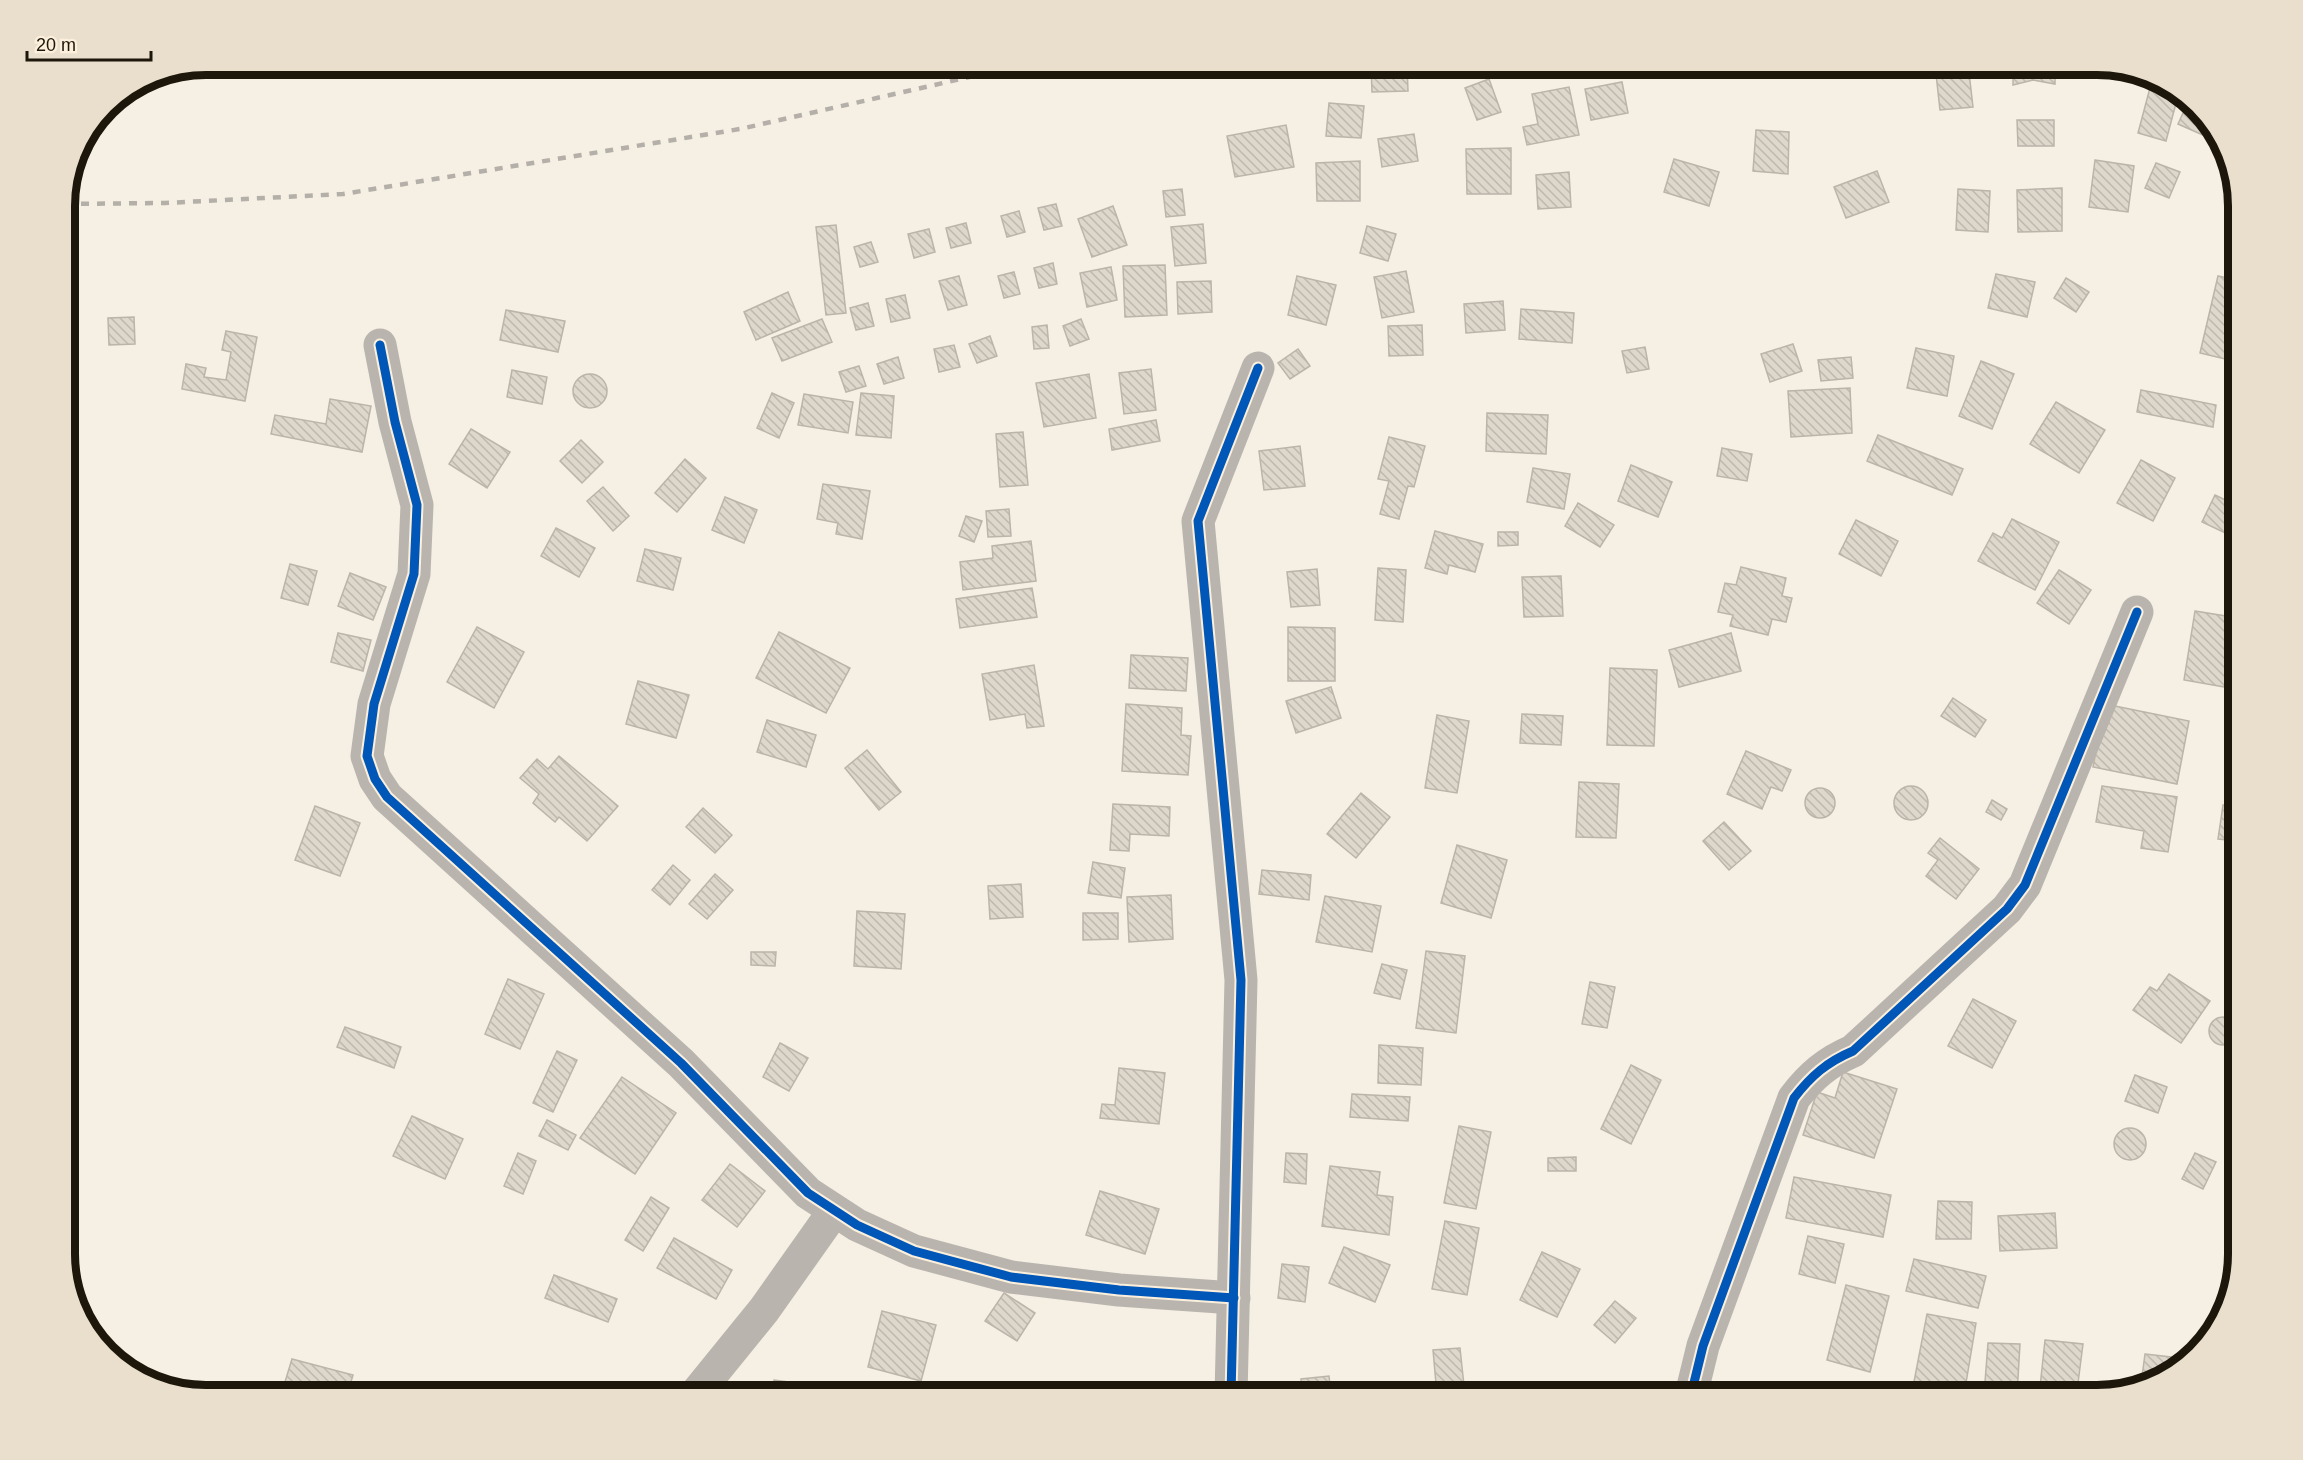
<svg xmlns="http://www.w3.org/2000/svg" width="2303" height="1460" font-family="Helvetica,sans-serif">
<defs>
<pattern id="building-back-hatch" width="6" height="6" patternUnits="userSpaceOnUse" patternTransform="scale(1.5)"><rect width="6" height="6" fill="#ded7cc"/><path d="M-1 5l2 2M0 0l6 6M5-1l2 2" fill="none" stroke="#beb8ae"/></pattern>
</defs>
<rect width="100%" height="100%" fill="#f5efe4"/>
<g fill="url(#building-back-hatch)" stroke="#bab4a9" stroke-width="1.5">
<path d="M1371,64H1407L1408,91L1372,92Z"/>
<path d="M1776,64H1810L1809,74L1776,73Z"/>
<path d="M1968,64L1973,107L1940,110L1935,65Z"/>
<path d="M2013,64H2055V84L2033,80L2013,85Z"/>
<path d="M1489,79L1501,112L1477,120L1465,88Z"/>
<path d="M1622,82L1628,113L1591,120L1585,89Z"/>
<path d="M2151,84L2179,92L2166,141L2138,133Z"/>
<path d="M1569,87L1579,135L1527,145L1523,127L1538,124L1532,94Z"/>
<path d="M2188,102L2216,131L2212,139L2178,124Z"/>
<path d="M1329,103L1364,106L1361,138L1326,136Z"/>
<path d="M2017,120H2054V146H2018Z"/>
<path d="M1286,125L1294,167L1235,177L1227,136Z"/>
<path d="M1756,130L1789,132L1788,174L1753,171Z"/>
<path d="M1414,134L1418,161L1382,167L1378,139Z"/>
<path d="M1511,148V194H1467L1466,149Z"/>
<path d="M1674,159L1719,172L1709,206L1664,192Z"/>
<path d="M2095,160L2134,166L2128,212L2089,207Z"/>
<path d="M1360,161V201H1317L1316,163Z"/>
<path d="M2156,163L2180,172L2169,198L2145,188Z"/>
<path d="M1877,171L1889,202L1846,218L1834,187Z"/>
<path d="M1569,172L1571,207L1538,209L1536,175Z"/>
<path d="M2062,188V231L2018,232L2017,190Z"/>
<path d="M1182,189L1185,215L1166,217L1163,191Z"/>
<path d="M1958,189L1990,191L1988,232L1956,230Z"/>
<path d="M1056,204L1062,226L1044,230L1038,208Z"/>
<path d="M1113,206L1127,245L1092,257L1078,219Z"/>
<path d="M1019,211L1025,232L1007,237L1001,216Z"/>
<path d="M966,223L971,243L951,248L946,228Z"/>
<path d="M1203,224L1206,263L1175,266L1171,227Z"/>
<path d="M836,225L846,313L826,315L816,227Z"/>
<path d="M1367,226L1396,234L1388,261L1360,253Z"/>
<path d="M929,229L935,252L914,258L908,234Z"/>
<path d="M871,242L878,262L860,267L854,247Z"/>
<path d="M1053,263L1057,284L1039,288L1034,268Z"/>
<path d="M1165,265L1167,315L1125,317L1123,266Z"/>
<path d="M1111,267L1117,300L1087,307L1080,273Z"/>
<path d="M1406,271L1414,312L1382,318L1374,277Z"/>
<path d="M1014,272L1020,294L1004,298L998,276Z"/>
<path d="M1996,274L2035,282L2027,317L1988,308Z"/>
<path d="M959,276L967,305L948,310L939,281Z"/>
<path d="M1297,276L1336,285L1326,325L1288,315Z"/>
<path d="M2218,276L2238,280V362L2200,353Z"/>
<path d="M2066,278L2089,292L2076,312L2054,298Z"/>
<path d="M1211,281L1212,312L1178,314L1177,282Z"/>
<path d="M788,292L800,321L756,340L744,312Z"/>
<path d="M905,295L910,318L891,322L886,299Z"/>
<path d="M1503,301L1505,330L1466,333L1464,304Z"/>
<path d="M868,303L874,326L856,330L850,308Z"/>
<path d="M1521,309L1574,313L1572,343L1519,339Z"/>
<path d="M506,310L565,321L558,352L500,340Z"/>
<path d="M134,317L135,344L109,345L108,318Z"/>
<path d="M822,319L832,342L782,361L772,338Z"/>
<path d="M1081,319L1089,339L1070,346L1063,326Z"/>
<path d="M1047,325L1049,348L1034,349L1032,327Z"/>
<path d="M1422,325L1423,355L1389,356L1388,326Z"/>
<path d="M226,331L257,337L245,401L182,389L186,364L206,368L204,377L226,380L231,352L222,350Z"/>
<path d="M990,336L997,356L977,363L969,344Z"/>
<path d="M1793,344L1802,371L1770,382L1761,354Z"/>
<path d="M954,345L960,367L939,372L934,349Z"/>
<path d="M1645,347L1649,369L1627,373L1622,351Z"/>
<path d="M1916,348L1954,356L1947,396L1907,388Z"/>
<path d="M1298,349L1310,366L1290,379L1278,363Z"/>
<path d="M898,357L904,378L884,384L877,364Z"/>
<path d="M1851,357L1853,378L1821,381L1818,360Z"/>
<path d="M1981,361L2014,374L1992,429L1959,416Z"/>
<path d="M859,366L866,386L846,392L839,372Z"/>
<path d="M1151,369L1156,410L1124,414L1119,373Z"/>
<path d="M512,370L547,377L542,404L507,397Z"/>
<circle cx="590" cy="391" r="17"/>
<path d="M1089,374L1096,418L1044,427L1036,383Z"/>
<path d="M1850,388L1852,433L1791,437L1788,391Z"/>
<path d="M2141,390L2216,405L2213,427L2137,412Z"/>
<path d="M772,393L794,403L779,438L757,428Z"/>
<path d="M861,393L894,396L891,438L856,435Z"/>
<path d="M804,394L853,402L848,433L798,425Z"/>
<path d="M330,399L371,406L362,452L271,434L275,415L326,424Z"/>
<path d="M2056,402L2105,430L2079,473L2030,444Z"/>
<path d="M1487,413L1548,415L1546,454L1486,451Z"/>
<path d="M1156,420L1160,441L1112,450L1109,429Z"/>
<path d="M471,429L510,452L487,488L449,464Z"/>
<path d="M1023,432L1028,485L1000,487L996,434Z"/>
<path d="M1878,435L1963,469L1952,495L1867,461Z"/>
<path d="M1389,437L1425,446L1414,487L1408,486L1399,519L1380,514L1389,481L1378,479Z"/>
<path d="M581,440L603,462L582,483L560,461Z"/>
<path d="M1300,446L1305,486L1264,490L1259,451Z"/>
<path d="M1722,448L1752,454L1747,481L1717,476Z"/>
<path d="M685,459L706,478L677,512L655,493Z"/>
<path d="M2141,460L2175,478L2153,521L2117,503Z"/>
<path d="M1631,465L1672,482L1658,517L1618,501Z"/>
<path d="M1533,468L1570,474L1564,509L1527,502Z"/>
<path d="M823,484L870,491L862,539L836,534L838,523L817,519Z"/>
<path d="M603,487L629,516L613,531L587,501Z"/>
<path d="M2215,495L2238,506V539L2202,522Z"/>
<path d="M725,497L757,510L744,543L712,530Z"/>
<path d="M1578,503L1614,525L1600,547L1565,526Z"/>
<path d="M1009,509L1011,536L988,537L986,511Z"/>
<path d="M966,516L982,521L974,542L959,536Z"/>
<path d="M2012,519L2059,542L2035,590L1978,561L1993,533L2002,538Z"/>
<path d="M1856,520L1898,541L1881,576L1839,554Z"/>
<path d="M556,528L595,548L579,577L541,556Z"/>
<path d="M1435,531L1483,544L1475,572L1449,565L1447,574L1425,568Z"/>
<path d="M1498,532H1518V545L1498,546Z"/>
<path d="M1031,541L1036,581L963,590L960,562L993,558L992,546Z"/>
<path d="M645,549L681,558L673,590L637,581Z"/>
<path d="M290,564L317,571L308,605L281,598Z"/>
<path d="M1741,567L1786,578L1782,596L1792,598L1786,622L1772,619L1768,635L1730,626L1733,615L1718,612L1725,583L1736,585Z"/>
<path d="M1378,568L1406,570L1403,622L1375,620Z"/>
<path d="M1317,569L1320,605L1291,607L1287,572Z"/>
<path d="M2059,570L2091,590L2069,624L2037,603Z"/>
<path d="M350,573L386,587L373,620L338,606Z"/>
<path d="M1561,576L1563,616L1524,617L1522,577Z"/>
<path d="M1032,588L1037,617L960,628L956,599Z"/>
<path d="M2195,611L2238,618L2236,689L2184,680Z"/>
<path d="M477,627L524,652L494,708L447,682Z"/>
<path d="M1288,627L1335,628V681H1288Z"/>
<path d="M779,632L850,668L826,713L756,678Z"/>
<path d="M338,633L371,640L363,671L331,662Z"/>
<path d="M1731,633L1741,671L1679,687L1669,650Z"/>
<path d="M1131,655L1188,658L1186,691L1129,688Z"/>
<path d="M1034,665L1044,726L1027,728L1025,714L990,720L982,674Z"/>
<path d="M1610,668L1657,670L1654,746L1607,745Z"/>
<path d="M638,681L689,695L676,738L626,724Z"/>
<path d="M1331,687L1341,718L1296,733L1286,701Z"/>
<path d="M1953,698L1986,720L1975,737L1941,716Z"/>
<path d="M1126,704L1182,708L1181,735L1191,736L1188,775L1122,771Z"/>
<path d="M2105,704L2189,721L2177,784L2093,767Z"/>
<path d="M1522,714L1563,716L1561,745L1520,743Z"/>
<path d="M1437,715L1469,721L1457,793L1425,788Z"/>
<path d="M767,720L816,735L806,767L757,752Z"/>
<path d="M867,750L901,792L879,810L845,768Z"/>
<path d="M1746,751L1791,770L1782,791L1771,787L1762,809L1727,794Z"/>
<path d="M559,756L618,806L587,841L559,817L555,822L533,803L539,794L520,778L537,759L548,769Z"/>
<path d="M1579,782L1619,784L1616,838L1576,837Z"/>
<path d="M2102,786L2177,797L2168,852L2141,848L2144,831L2096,822Z"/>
<circle cx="1911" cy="803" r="17"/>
<circle cx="1820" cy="803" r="15"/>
<path d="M1361,793L1390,817L1356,858L1327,834Z"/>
<path d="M1992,800L2007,809L2001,820L1986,812Z"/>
<path d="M1113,804L1170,807L1169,836L1130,834L1129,851L1110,850Z"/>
<path d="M2223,805L2238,807V841L2218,839Z"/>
<path d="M315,806L360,823L340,876L295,860Z"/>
<path d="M703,808L732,835L715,853L686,827Z"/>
<path d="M1724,822L1751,851L1729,870L1703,841Z"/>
<path d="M1940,838L1979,869L1956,899L1926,876L1938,860L1928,853Z"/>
<path d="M1457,845L1507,860L1491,918L1441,903Z"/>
<path d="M1093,862L1125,868L1121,898L1088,893Z"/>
<path d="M673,865L690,880L670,905L652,890Z"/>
<path d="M1262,870L1311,875L1309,900L1259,894Z"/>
<path d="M715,874L733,890L707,919L689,904Z"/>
<path d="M1021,884L1023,917L990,919L988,886Z"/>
<path d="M1171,895L1173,939L1129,942L1127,897Z"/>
<path d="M1325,896L1381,906L1372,952L1316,942Z"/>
<path d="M857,911L905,914L901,969L854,966Z"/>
<path d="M1083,913H1118V939L1083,940Z"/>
<path d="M2237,919H2238V955L2232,954Z"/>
<path d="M1426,951L1465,956L1456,1033L1416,1028Z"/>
<path d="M751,952H776L775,966L751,965Z"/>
<path d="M1382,964L1407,970L1400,999L1374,993Z"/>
<path d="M2169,974L2210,1001L2181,1043L2133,1010L2150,987L2157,991Z"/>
<path d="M508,979L544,994L520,1049L485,1034Z"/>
<path d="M1590,982L1615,987L1607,1028L1582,1024Z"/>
<path d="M1973,999L2016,1021L1992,1068L1948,1046Z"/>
<circle cx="2223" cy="1031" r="14"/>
<path d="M345,1027L401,1047L394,1068L337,1047Z"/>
<path d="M780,1043L808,1058L789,1091L763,1077Z"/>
<path d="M1379,1045L1423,1048L1421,1085L1378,1083Z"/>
<path d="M557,1051L577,1060L553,1112L533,1103Z"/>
<path d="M1631,1065L1661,1080L1631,1144L1601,1129Z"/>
<path d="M1119,1068L1165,1073L1159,1124L1100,1118L1102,1104L1115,1105Z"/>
<path d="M1843,1072L1897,1089L1874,1158L1803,1135L1817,1092L1835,1098Z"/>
<path d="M2135,1075L2167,1087L2158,1113L2125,1101Z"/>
<path d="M622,1077L676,1113L635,1174L580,1138Z"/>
<path d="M1352,1094L1410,1097L1408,1121L1350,1117Z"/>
<path d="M412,1116L463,1139L445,1179L393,1156Z"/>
<path d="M547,1120L576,1135L568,1150L539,1136Z"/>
<path d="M1459,1126L1491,1132L1476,1209L1444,1203Z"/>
<circle cx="2130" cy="1144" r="16"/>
<path d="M518,1153L536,1161L523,1194L504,1186Z"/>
<path d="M1286,1153L1307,1154L1306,1184L1284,1182Z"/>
<path d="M2195,1153L2216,1162L2203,1189L2182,1179Z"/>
<path d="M1576,1157V1171H1548V1158Z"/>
<path d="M730,1164L765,1191L737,1227L702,1200Z"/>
<path d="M1330,1166L1380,1172L1377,1195L1393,1197L1389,1235L1322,1226Z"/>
<path d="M1794,1177L1891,1195L1883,1237L1786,1218Z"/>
<path d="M1100,1191L1159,1209L1145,1254L1086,1235Z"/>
<path d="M651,1197L669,1208L643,1251L625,1240Z"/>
<path d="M1938,1201L1972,1202L1971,1239H1936Z"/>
<path d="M2055,1213L2057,1248L2000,1251L1998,1216Z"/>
<path d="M1445,1221L1479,1228L1467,1295L1432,1289Z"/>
<path d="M1808,1236L1844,1244L1835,1283L1799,1274Z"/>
<path d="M674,1238L732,1270L716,1299L657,1268Z"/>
<path d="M1344,1247L1390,1265L1375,1302L1329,1283Z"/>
<path d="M1542,1252L1580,1269L1557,1317L1520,1300Z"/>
<path d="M1914,1259L1986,1276L1978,1308L1906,1291Z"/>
<path d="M1282,1264L1309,1267L1305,1302L1278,1298Z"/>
<path d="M554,1275L617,1299L608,1322L545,1298Z"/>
<path d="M1846,1285L1889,1296L1870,1372L1827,1360Z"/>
<path d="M1004,1293L1035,1313L1017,1341L985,1321Z"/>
<path d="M1615,1301L1636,1318L1615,1343L1594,1325Z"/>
<path d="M882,1311L936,1325L921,1381L868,1367Z"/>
<path d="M1927,1314L1976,1323L1964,1395L1913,1387Z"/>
<path d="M2045,1340L2083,1344L2077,1391L2040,1387Z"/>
<path d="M1988,1343L2020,1344L2017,1395H1984Z"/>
<path d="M1460,1348L1465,1395H1437L1433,1350Z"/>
<path d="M2145,1354L2171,1357L2168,1376L2141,1384Z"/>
<path d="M292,1359L353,1375L347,1395H281Z"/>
<path d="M1329,1376L1331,1395H1302L1301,1379Z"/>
<path d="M774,1380L803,1384L802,1395H772Z"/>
<path d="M491,1387L513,1395H487Z"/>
</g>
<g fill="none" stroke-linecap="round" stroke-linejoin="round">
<g stroke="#b9b4ae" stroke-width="33">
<path d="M380,345L395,422L417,505L414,574L374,704L367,756L375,779L387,797L681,1063L808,1193L857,1225L914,1251L1011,1277L1119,1290L1234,1298"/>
<path d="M695,1395L764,1310L834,1211"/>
<path d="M1231,1395L1241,980L1198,521L1258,368"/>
<path d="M1691,1395L1703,1346L1794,1098C1811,1076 1827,1062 1853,1051L2007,909L2025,885L2137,612"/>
</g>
<path stroke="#b4afa8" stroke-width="4.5" stroke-dasharray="8 8" stroke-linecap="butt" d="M65,204L165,203L343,194L740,129L1027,64"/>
<g stroke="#fcf0dd" stroke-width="13">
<g id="cycleway">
<path d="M380,345L395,422L417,505L414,574L374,704L367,756L375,779L387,797L681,1063L808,1193L857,1225L914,1251L1011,1277L1119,1290L1234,1298"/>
<path d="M1231,1395L1241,980L1198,521L1258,368"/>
<path d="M1691,1395L1703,1346L1794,1098C1811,1076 1827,1062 1853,1051L2007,909L2025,885L2137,612"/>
</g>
</g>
<use href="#cycleway" stroke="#0057b8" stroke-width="9"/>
</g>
<path d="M0 0H2303V1460H0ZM206 75H2097A131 131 0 0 1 2228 206V1254A131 131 0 0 1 2097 1385H206A131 131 0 0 1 75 1254V206A131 131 0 0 1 206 75Z" fill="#eadfcc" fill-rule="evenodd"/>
<path fill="none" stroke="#1d170b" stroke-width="8" d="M206 75H2097A131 131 0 0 1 2228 206V1254A131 131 0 0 1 2097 1385H206A131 131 0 0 1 75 1254V206A131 131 0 0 1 206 75Z"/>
<path d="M27 51v9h124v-9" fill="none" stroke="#1d170b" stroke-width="3"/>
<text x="36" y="51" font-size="18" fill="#1d170b" stroke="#fcf0dd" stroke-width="4.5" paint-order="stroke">20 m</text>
</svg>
